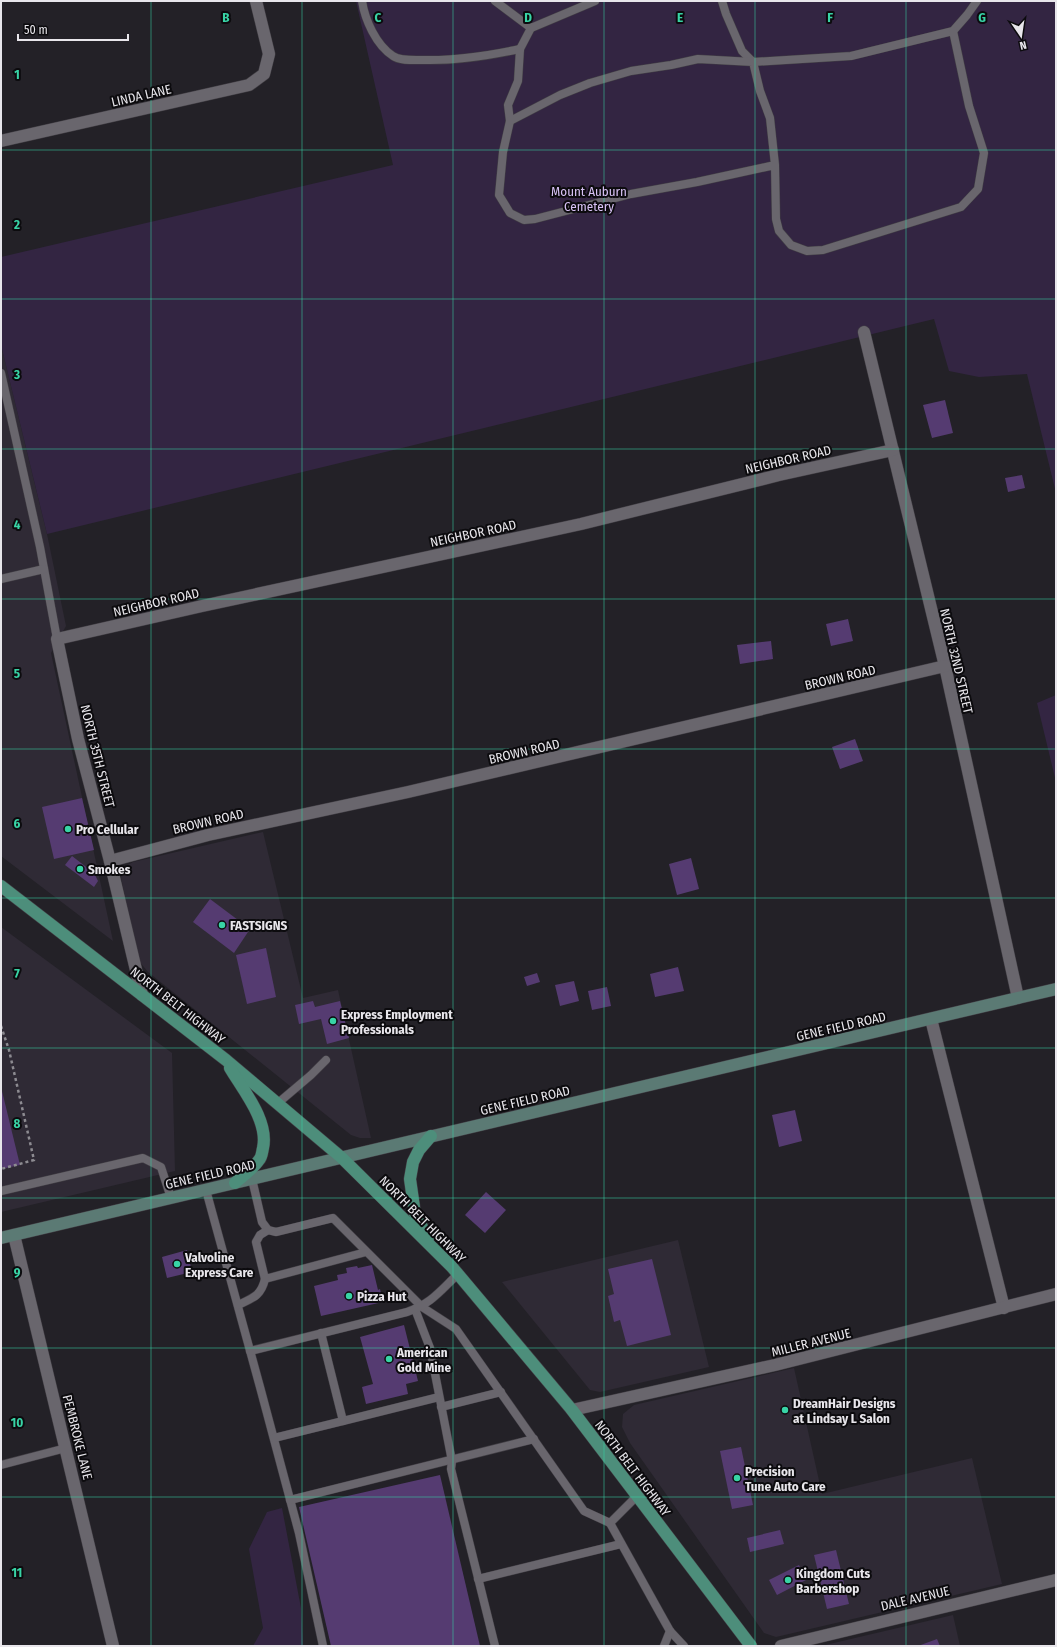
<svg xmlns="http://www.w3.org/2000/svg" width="1057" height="1647" font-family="'Fira Sans Condensed',sans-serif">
<rect width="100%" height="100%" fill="#232127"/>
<g fill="#2f2a35">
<path d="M1,345L47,534L66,626L51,653L113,941L1,856Z"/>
<path d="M263,832L303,998L338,990L371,1138H360L351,1135L148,972L139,961L121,878L123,868L133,862Z"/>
<path d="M1,927L172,1053L175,1171L1,1212Z"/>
<path d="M678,1240L709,1367L600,1392L590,1390L502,1282Z"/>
<path d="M794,1368L822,1494L972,1458L1002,1584L776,1637L764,1633L630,1443L622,1427L623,1414L634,1405Z"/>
<path d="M953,1615L960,1646H821Z"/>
</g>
<g fill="#332542">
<path d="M356,1H1056V493L1027,374L979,377L949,371L934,319L47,534L1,345V257L393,165Z"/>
<path d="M1056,695V782L1037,703Z"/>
<path d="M282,1508L301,1608L303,1646H253L263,1628L249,1549L267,1512Z"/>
</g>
<g fill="#553b71">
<path d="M945,400L953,433L932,438L923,405Z"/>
<path d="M1022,475L1025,488L1008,492L1005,478Z"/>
<path d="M848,619L853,641L831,646L826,624Z"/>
<path d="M771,641L773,659L740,664L737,645Z"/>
<path d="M855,739L863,761L840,769L832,747Z"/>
<path d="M82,798L94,850L54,859L42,807Z"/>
<path d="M72,856L94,873L98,881L94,887L65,865Z"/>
<path d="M691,858L699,889L677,895L669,864Z"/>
<path d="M210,899L250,929L234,953L193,922Z"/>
<path d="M266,948L276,997L247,1004L236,955Z"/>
<path d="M678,967L684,991L655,997L650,974Z"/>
<path d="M537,973L540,982L527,986L524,977Z"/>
<path d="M574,981L579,1001L560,1006L555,985Z"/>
<path d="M607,987L611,1006L592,1010L588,991Z"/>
<path d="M313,1001L315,1007L340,1001L349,1038L327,1044L321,1019L299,1024L295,1005Z"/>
<path d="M1,1087L20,1165L1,1169Z"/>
<path d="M795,1110L802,1141L779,1147L772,1115Z"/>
<path d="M486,1192L506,1210L485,1233L465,1215Z"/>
<path d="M187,1250L192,1272L167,1278L162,1257Z"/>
<path d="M652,1259L671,1335L627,1346L620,1320L614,1322L608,1296L614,1294L608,1269Z"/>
<path d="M372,1265L378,1290L380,1289L383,1302L321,1316L314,1286L338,1280L337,1275L347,1273L346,1268L357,1266L358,1268Z"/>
<path d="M404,1325L418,1381L406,1384L408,1394L366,1404L362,1387L373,1384L360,1337Z"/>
<path d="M741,1447L753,1505L732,1509L720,1451Z"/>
<path d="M440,1475L480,1646H331L299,1507Z"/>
<path d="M780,1530L784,1544L750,1552L747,1538Z"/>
<path d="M836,1550L849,1604L827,1609L814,1555Z"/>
<path d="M799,1565L806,1580L777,1595L769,1580Z"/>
<path d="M937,1639L940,1646H918Z"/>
</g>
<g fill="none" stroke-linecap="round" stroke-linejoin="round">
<g stroke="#423f45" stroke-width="9">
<g id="lane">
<path d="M362,1C365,20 376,45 393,56C400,61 414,60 423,60C456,61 487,56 520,49"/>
<path d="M495,1L531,28"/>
<path d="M722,1L726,14L742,51L753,62L851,56L953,31L967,15L977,1"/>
<path d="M510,121L508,105L518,81L520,49L531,28L595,1"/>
<path d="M775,165L697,182L631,194L535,219L524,220L510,213L499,195L503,152L510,121L560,95L590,83L631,71L671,65L698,59L753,62L760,91L770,118L775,165L776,219L779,231L791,245L807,251L823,250L961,207L978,189L984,153L969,106L953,31"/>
<path d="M1,373L40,547L57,639"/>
<path d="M1,579L44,569"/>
<path d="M278,1103L311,1075L326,1060"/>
<path d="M252,1179L262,1222L268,1230L276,1232L333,1218L422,1307L456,1329L584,1511L610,1523L637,1496"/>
<path d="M206,1190L260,1387L299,1533L323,1646"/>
<path d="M1,1191L143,1158L161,1167L171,1198"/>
<path d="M268,1230L260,1235L256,1242L265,1279L366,1252"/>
<path d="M238,1305C253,1298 261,1296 265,1279"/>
<path d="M415,1309L430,1348L452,1461L451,1469L495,1646"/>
<path d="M321,1333L343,1421L439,1397"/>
<path d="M250,1351L407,1312C432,1303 439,1292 458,1274"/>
<path d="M441,1407L501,1392"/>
<path d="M274,1438L343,1421"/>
<path d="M1,1465L66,1448"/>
<path d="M290,1500L534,1439"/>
<path d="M610,1523L661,1615L670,1631L684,1646"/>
<path d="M478,1579L621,1544"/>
<path d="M664,1646L670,1631"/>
</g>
</g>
<g stroke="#423f45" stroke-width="13">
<g id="street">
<path d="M1,141L249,85L264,74L269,54L256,1"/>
<path d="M864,332L945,666L1018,998"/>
<path d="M110,861L208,835L408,792L945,666"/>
<path d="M142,995L110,861L78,739L57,639L202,606L581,524L779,475L893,450"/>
<path d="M931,1019L1004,1308"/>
<path d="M14,1235L113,1646"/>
<path d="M572,1410L775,1365L1056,1294"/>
<path d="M781,1646L1056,1580"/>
</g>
</g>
<g stroke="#423f45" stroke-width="13">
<path id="secondary" d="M1,1238L1056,989"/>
</g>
<g stroke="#423f45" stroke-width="13">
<g id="primary">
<path d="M1,886L226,1060L342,1158L452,1267L572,1410L751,1646"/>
<path d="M230,1068C243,1090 269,1121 263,1148C262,1152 262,1157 259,1160C253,1169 243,1176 235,1183"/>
<path d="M428,1238L415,1214L410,1179L413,1162L419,1150L431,1136"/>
</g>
</g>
<path stroke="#8d8b91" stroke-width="2.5" stroke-dasharray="3 3" stroke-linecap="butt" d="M1,1026L9,1050L34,1160L1,1169"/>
<use href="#lane" stroke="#69666d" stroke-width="8"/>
<use href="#street" stroke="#69666d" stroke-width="12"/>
<use href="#secondary" stroke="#5b7a74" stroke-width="12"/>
<use href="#primary" stroke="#4d8e7b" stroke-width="12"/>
</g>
<path fill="none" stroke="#38d4a6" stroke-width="1" stroke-opacity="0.55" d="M151,1V1646M302,1V1646M453,1V1646M604,1V1646M755,1V1646M906,1V1646M1,150H1056M1,299H1056M1,449H1056M1,599H1056M1,749H1056M1,898H1056M1,1048H1056M1,1198H1056M1,1348H1056M1,1497H1056"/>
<g fill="#38d4a6" stroke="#0c0b0e" stroke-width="1.5">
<circle cx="68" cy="829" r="4"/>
<circle cx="80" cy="869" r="4"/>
<circle cx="222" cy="925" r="4"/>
<circle cx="333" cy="1021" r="4"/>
<circle cx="177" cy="1264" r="4"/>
<circle cx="349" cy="1296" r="4"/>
<circle cx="389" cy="1359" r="4"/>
<circle cx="785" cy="1410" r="4"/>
<circle cx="737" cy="1478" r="4"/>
<circle cx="788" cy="1580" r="4"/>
</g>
<g text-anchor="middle" stroke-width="4" stroke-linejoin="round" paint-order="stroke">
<g font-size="13" fill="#e8e6eb" stroke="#0c0b0e">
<text transform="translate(141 95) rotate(-13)" y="5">LINDA LANE</text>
<text transform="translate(788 459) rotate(-13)" y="5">NEIGHBOR ROAD</text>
<text transform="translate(473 533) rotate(-12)" y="5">NEIGHBOR ROAD</text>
<text transform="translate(156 602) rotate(-13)" y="5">NEIGHBOR ROAD</text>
<text transform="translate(957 661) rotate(77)" y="5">NORTH 32ND STREET</text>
<text transform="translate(840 677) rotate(-13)" y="5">BROWN ROAD</text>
<text transform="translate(524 751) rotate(-13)" y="5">BROWN ROAD</text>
<text transform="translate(98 756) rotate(76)" y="5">NORTH 35TH STREET</text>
<text transform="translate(208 821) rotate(-13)" y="5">BROWN ROAD</text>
<text transform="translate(178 1005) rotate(38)" y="5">NORTH BELT HIGHWAY</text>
<text transform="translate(841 1026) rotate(-13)" y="5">GENE FIELD ROAD</text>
<text transform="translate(525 1100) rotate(-13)" y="5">GENE FIELD ROAD</text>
<text transform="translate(210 1174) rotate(-13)" y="5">GENE FIELD ROAD</text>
<text transform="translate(423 1219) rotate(45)" y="5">NORTH BELT HIGHWAY</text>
<text transform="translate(811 1342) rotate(-14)" y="5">MILLER AVENUE</text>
<text transform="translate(78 1437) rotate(76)" y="5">PEMBROKE LANE</text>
<text transform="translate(633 1468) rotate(53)" y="5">NORTH BELT HIGHWAY</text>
<text transform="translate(915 1598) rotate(-13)" y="5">DALE AVENUE</text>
</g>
<g font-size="13" fill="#d8c2f5" stroke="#0c0b0e">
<text x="589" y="196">Mount Auburn<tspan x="589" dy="15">Cemetery</tspan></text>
</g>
<g font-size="13" font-weight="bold" fill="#e8e6eb" stroke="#0c0b0e" text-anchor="start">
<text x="76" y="834">Pro Cellular</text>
<text x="88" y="874">Smokes</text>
<text x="230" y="930">FASTSIGNS</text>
<text x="341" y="1019">Express Employment<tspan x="341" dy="15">Professionals</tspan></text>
<text x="185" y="1262">Valvoline<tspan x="185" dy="15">Express Care</tspan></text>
<text x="357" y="1301">Pizza Hut</text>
<text x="397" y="1357">American<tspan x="397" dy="15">Gold Mine</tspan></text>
<text x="793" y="1408">DreamHair Designs<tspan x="793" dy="15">at Lindsay L Salon</tspan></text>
<text x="745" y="1476">Precision<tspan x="745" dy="15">Tune Auto Care</tspan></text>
<text x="796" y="1578">Kingdom Cuts<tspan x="796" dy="15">Barbershop</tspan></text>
</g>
</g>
<g font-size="13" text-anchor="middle" font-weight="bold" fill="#38d4a6" stroke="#0c0b0e" stroke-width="4" stroke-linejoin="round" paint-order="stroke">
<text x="226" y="22">B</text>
<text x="378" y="22">C</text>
<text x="528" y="22">D</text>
<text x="680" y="22">E</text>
<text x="830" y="22">F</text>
<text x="982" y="22">G</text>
<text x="17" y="79">1</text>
<text x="17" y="229">2</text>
<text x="17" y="379">3</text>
<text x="17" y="529">4</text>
<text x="17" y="678">5</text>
<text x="17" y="828">6</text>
<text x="17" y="978">7</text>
<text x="17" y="1128">8</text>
<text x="17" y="1277">9</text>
<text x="17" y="1427">10</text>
<text x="17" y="1577">11</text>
</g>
<rect width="1057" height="1647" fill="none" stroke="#e8e6eb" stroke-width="4"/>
<g transform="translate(1021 36) rotate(167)" stroke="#0c0b0e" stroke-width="3" paint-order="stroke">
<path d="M0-3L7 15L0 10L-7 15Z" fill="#e8e6eb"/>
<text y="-6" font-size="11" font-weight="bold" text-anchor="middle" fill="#e8e6eb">N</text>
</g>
<path d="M18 34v6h110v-6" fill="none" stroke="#e8e6eb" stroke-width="2"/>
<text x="24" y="34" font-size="12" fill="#e8e6eb" stroke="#0c0b0e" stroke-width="3" paint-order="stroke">50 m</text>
</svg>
